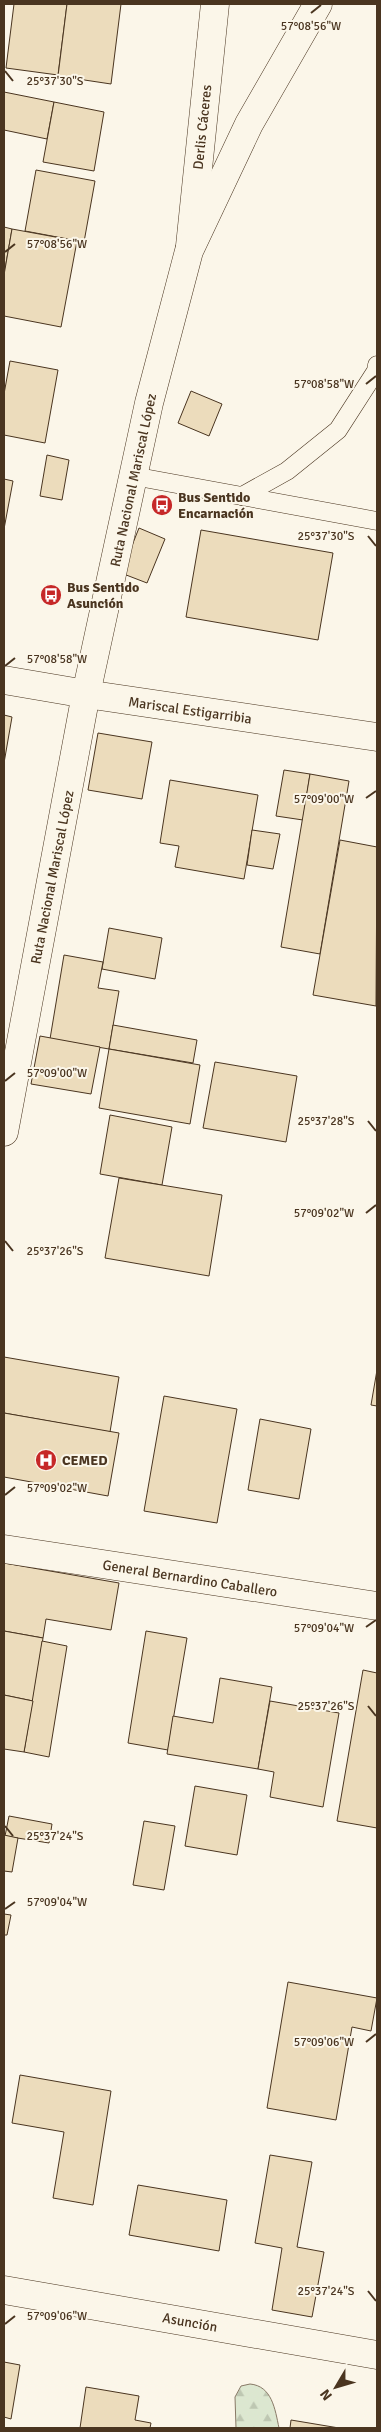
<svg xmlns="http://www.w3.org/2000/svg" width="381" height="2432" font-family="Signika,sans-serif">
<defs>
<pattern id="forest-firs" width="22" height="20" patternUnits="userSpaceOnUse" patternTransform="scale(1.25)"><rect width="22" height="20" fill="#dce7d0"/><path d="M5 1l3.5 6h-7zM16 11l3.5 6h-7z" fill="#bec7b2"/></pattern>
</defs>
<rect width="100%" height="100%" fill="#fbf6e9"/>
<path fill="url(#forest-firs)" stroke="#887966" d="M250,2384C272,2386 275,2409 279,2428H236L235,2397L241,2386Z"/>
<g fill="#ecdcbc" stroke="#4a3520">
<path d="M14,4H67L58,75L6,68Z"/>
<path d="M67,4H121L111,84L58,76Z"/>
<path d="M4,92L54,102L47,139L4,130Z"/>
<path d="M54,102L104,112L94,171L43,162Z"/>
<path d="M36,170L95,181L84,242L25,231Z"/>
<path d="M4,227L12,229L4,275Z"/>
<path d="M12,229L77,241L61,327L4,316V275Z"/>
<path d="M10,361L58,370L45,443L4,435V394Z"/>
<path d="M191,391L222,404L209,436L178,423Z"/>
<path d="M47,455L69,460L62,500L40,496Z"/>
<path d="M4,479L13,481L4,529Z"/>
<path d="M139,528L165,539L147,583L121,573Z"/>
<path d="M201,530L333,553L318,640L186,617Z"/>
<path d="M4,715L12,717L4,763Z"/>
<path d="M98,733L152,742L142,799L88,790Z"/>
<path d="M284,770L310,774L303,820L276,816Z"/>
<path d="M310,774L349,781L320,954L281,947Z"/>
<path d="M170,780L258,795L244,879L175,867L179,846L160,843Z"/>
<path d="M252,830L280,834L273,869L247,865Z"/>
<path d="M340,840L377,847L376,1006L313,995Z"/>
<path d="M109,928L162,938L155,979L102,969Z"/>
<path d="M64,955L103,962L98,988L119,991L109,1049L50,1039Z"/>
<path d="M113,1025L197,1040L193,1063L109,1049Z"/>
<path d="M40,1036L100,1047L91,1094L31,1084Z"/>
<path d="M109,1049L200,1065L190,1124L99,1108Z"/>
<path d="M215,1062L297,1076L286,1142L203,1128Z"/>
<path d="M110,1115L172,1127L162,1185L100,1174Z"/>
<path d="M119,1178L222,1195L209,1276L105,1258Z"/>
<path d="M4,1357L119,1377L110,1432L4,1413Z"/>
<path d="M377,1370V1406L371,1405Z"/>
<path d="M164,1396L237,1409L217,1523L144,1511Z"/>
<path d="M4,1413L119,1433L108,1496L4,1477Z"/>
<path d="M260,1419L311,1429L299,1499L248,1490Z"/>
<path d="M4,1563L119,1583L111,1630L46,1619L43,1638L4,1631Z"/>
<path d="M4,1631L43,1638L33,1701L4,1695Z"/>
<path d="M146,1631L187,1638L168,1750L128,1743Z"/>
<path d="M42,1641L67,1646L49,1757L24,1752Z"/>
<path d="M363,1670L377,1673V1828L337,1821Z"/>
<path d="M220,1678L272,1687L258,1769L167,1754L173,1716L213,1723Z"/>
<path d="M4,1695L33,1701L24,1752L4,1749Z"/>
<path d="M270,1701L339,1713L323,1807L270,1797L274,1772L258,1769Z"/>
<path d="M195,1786L247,1795L237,1855L185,1846Z"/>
<path d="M9,1816L52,1824L49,1843L5,1836Z"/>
<path d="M144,1821L175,1826L164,1890L133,1885Z"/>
<path d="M4,1835L18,1838L12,1872L4,1871Z"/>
<path d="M4,1914L11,1915L7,1935H4Z"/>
<path d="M288,1982L377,1998L371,2031L352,2027L336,2120L267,2108Z"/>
<path d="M20,2075L111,2091L93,2205L53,2198L64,2132L12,2123Z"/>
<path d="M270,2155L312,2162L297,2247L324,2252L312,2317L272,2310L282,2248L255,2243Z"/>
<path d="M138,2185L227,2200L219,2251L129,2235Z"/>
<path d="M4,2362L20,2365L11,2419L4,2417Z"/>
<path d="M86,2387L139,2396L135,2420L151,2423L150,2428H80Z"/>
<path d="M291,2420L339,2428H290Z"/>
</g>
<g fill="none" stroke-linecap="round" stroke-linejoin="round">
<g stroke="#4a3520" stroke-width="19">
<g id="service">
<path d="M133,476L377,521"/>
<path d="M242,496L287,471L338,430L376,371L377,365"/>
</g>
</g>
<g stroke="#4a3520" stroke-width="29">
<g id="minor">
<path d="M190,246L215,4"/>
<path d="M86,694L377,737"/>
<path d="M4,1549L377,1606"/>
<path d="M4,2290L377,2355"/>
</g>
</g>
<g stroke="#4a3520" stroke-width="29">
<path id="primary" d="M4,680L86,694"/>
</g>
<g stroke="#4a3520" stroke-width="29">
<path id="trunk" d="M4,1132L86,694L149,403L189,251L249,124L318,4"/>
</g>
<use href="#service" stroke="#fbf6e9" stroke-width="18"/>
<use href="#minor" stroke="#fbf6e9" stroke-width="28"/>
<use href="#primary" stroke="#fbf6e9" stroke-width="28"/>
<use href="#trunk" stroke="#fbf6e9" stroke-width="28"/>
</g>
<path fill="none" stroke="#4a3520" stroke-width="2" d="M311,13L321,5M5,71L13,81M5,252L15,244M366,384L376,376M368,536L376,546M5,666L15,658M366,798L376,791M5,1081L15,1073M368,1121L376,1131M366,1213L376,1205M5,1241L13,1251M5,1495L15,1487M366,1627L376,1620M368,1706L376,1716M5,1826L13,1836M5,1909L15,1902M366,2042L376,2034M368,2291L376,2301M5,2324L15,2316"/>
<defs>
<g id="bus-disc" transform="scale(1.125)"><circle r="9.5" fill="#c62828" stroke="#fbf6e9"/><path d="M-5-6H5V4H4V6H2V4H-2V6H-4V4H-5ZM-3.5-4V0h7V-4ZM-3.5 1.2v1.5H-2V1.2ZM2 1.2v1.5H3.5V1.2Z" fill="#fff"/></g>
<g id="hospital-disc" transform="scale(1.125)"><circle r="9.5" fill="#c62828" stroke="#fbf6e9"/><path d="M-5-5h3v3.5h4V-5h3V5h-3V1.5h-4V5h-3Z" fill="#fff"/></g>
</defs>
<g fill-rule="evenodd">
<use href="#bus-disc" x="162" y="505"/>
<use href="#bus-disc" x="51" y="595"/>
<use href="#hospital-disc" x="46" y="1460"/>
</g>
<g text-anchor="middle" stroke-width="4" stroke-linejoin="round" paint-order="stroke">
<g font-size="14" fill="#4a3520" stroke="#fbf6e9">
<text transform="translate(202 127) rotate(-84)" y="5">Derlis Cáceres</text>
<text transform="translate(133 480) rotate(-78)" y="5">Ruta Nacional Mariscal López</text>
<text transform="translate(190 710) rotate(8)" y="5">Mariscal Estigarribia</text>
<text transform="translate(52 877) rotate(-79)" y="5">Ruta Nacional Mariscal López</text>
<text transform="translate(190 1578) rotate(9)" y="5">General Bernardino Caballero</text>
<text transform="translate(190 2322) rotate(10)" y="5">Asunción</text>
</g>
<g font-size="14" font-weight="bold" fill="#4a3520" stroke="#fbf6e9" text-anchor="start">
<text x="178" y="502">Bus Sentido<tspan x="178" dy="16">Encarnación</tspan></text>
<text x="67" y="592">Bus Sentido<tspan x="67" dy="16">Asunción</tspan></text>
<text x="62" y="1465">CEMED</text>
</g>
</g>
<g font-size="12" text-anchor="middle" fill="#4a3520" stroke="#fbf6e9" stroke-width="4" stroke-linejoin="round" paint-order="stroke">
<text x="311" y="30">57°08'56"W</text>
<text x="55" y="85">25°37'30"S</text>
<text x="57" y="248">57°08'56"W</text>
<text x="324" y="388">57°08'58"W</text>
<text x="326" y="540">25°37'30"S</text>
<text x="57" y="663">57°08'58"W</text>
<text x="324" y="803">57°09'00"W</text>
<text x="57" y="1077">57°09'00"W</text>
<text x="326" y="1125">25°37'28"S</text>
<text x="324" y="1217">57°09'02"W</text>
<text x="55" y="1255">25°37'26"S</text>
<text x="57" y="1492">57°09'02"W</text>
<text x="324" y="1632">57°09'04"W</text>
<text x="326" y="1710">25°37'26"S</text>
<text x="55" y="1840">25°37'24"S</text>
<text x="57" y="1906">57°09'04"W</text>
<text x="324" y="2046">57°09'06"W</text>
<text x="326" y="2295">25°37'24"S</text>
<text x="57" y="2320">57°09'06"W</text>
</g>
<rect width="381" height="2432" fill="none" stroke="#4a3520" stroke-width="10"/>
<g transform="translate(336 2387) rotate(232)" stroke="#fbf6e9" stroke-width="4" paint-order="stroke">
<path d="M0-4L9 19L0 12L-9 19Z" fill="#4a3520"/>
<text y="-8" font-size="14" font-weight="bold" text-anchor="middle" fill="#4a3520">N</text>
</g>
</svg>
